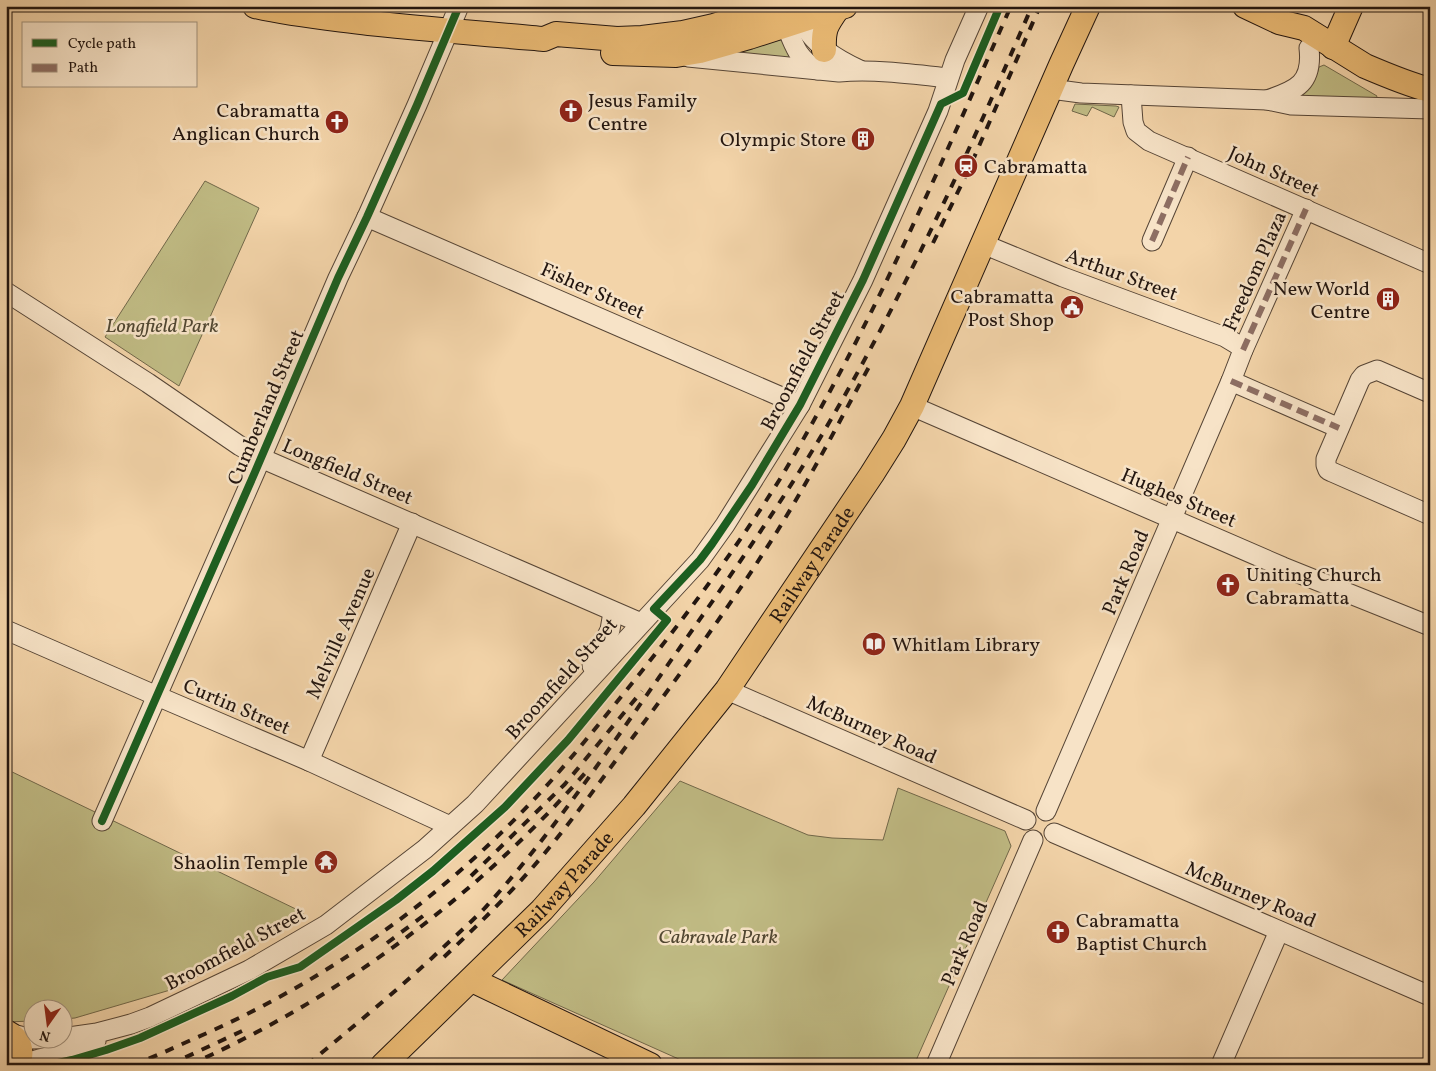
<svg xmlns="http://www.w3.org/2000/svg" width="1436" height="1071" font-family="Vollkorn,serif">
<rect width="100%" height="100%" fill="#f3d4a9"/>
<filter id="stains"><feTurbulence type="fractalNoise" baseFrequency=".004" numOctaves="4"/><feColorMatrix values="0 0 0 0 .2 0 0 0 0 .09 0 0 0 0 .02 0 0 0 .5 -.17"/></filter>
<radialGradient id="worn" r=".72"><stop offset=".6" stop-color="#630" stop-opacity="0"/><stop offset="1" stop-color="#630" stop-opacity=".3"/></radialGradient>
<g fill="#c0bb84" stroke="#71684a">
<path d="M784,36L795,62L713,56Z"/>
<path d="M1324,65L1377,96L1374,104L1295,97L1317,74L1319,67Z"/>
<path d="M1075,104L1116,106L1119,107L1114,117L1092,107L1087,116L1072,111Z"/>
<path d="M205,181L259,208L179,386L105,337Z"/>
<path d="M6,769L304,913L300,917L177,988L75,1018L63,1019L62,1008H32V1021L6,1022Z"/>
<path d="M680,781L808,835L832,838L883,840L898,788L1005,831L1011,846L914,1065H692L502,980L594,882Z"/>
</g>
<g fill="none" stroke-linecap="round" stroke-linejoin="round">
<g stroke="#564536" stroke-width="21">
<g id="minor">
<path d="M800,21C818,47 832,57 860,70"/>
<path d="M786,25C794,46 798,59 818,70"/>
<path d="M688,57L839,72C875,69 912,74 948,78"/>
<path d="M1051,89L1081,93L1267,100L1291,105L1430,109"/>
<path d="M1131,95L1133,122L1136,131L1149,141L1430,264"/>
<path d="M1267,100C1297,90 1313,83 1309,48"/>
<path d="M367,217L800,405"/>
<path d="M1152,241L1188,157"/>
<path d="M983,244L1063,277L1225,337L1240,346L1243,350"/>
<path d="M6,292L148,383L240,446L261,458L641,623"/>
<path d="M1231,381L1339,428"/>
<path d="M1430,393L1377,370L1364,375L1360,380L1326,459V465L1328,470L1332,472L1430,515"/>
<path d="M912,406L1283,567L1430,626"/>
<path d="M6,630L157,696L309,761L450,826"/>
<path d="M592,666L610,630L613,612"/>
<path d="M727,690L1026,820"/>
<path d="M309,761L412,523"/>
<path d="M1046,811L1231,381L1243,350L1306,209"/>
<path d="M102,821L255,472L338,278L367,217L417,105L459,6"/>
<path d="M1054,833L1430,996"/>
<path d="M9,1033L31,1039L62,1038"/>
<path d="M62,1038L97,1033L131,1024L150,1017L249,970L326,925L425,849L475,804L700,560L725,525L800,405L863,280L938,111L955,60L979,6"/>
<path d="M19,1065L39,1059L65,1053L96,1041"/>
<path d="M936,1065L1033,840"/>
<path d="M1221,1065L1279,931"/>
</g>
</g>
<g stroke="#22150f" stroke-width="26">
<g id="major">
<path d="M255,6C293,15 331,18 369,23C427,29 486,34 544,39L556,34L617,39L642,38L683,33L714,26L777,6"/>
<path d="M1245,6L1279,22L1304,28L1365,66C1386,75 1407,84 1430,90"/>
<path d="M1333,47L1351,6"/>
<path d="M824,50C823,29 826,25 838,8"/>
<path d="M613,53L676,55L700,51L749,37L845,6"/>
<path d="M472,980L650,1065"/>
<path d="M6,1032C20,1039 24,1052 17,1065"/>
<path id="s1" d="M383,1065L542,910L634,806L727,690L872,474L894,439L912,406L1061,65L1088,6"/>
</g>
</g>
<use href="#minor" stroke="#f7e3c7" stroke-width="19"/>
<use href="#major" stroke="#eaba74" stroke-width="24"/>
<g stroke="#22150f" stroke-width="4" stroke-dasharray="9 9" stroke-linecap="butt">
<path d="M933,243L969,169L1040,6"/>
<path d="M471,876L565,784L642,691"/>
<path d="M387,943L427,913"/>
<path d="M444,957C477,926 509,895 539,860C572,821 602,779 633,737C678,677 723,616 764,552C803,492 836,428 870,365"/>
<path d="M132,1065C152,1058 171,1049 191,1040C313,988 425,911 518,816C558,776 593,731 629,687C683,620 734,552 780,479C797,451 813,422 829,393C897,268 953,137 1011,6"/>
<path d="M169,1065L242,1031"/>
<path d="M189,1065C340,998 477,896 586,772"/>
<path d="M307,1065C355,1025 404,985 450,941C461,931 472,921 483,910C549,838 604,756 660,676C716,596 773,517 823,433C904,296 969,152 1032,6"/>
</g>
<g stroke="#8d6e63" stroke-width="6" stroke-dasharray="12 6" stroke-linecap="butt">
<path d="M1152,241L1188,157"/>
<path d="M1243,350L1306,209"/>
<path d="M1231,381L1339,428"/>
</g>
<g stroke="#f7e3c7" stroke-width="11">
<g id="cycleway">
<path d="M102,821L255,472L338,278L367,217L417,105L459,6"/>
<path d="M49,1065L72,1060L106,1050L140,1038L232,996L267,977L300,967L396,900L433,871L505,807L568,740L667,620L654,609L700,560L712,544L752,485L800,405L863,280L941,104L963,93L1000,6"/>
</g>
</g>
<use href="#cycleway" stroke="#1b5e20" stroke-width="8"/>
</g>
<defs>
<g id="church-disc" transform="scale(1.25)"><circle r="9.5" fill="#8f2418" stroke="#f7e3c7"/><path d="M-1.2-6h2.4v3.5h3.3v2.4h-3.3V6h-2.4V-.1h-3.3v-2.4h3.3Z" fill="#fff"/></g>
<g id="building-disc" transform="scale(1.25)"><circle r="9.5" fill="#8f2418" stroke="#f7e3c7"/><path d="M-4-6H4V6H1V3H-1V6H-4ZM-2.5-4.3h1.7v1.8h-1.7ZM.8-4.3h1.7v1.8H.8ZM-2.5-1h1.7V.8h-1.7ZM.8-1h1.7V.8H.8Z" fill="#fff"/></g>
<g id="station-disc" transform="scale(1.25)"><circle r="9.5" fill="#8f2418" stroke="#f7e3c7"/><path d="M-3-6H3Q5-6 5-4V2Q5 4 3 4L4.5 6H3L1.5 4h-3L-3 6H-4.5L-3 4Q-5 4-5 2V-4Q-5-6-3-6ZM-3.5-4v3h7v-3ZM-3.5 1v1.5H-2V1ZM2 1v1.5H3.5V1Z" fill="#fff"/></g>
<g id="civic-disc" transform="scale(1.25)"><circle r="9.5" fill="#8f2418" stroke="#f7e3c7"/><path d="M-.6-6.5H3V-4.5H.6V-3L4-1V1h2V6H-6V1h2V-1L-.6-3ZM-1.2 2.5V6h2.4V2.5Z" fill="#fff"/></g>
<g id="library-disc" transform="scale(1.25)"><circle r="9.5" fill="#8f2418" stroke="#f7e3c7"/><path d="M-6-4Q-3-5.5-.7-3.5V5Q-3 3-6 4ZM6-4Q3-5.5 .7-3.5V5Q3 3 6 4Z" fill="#fff"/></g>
<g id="temple-disc" transform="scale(1.25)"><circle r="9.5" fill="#8f2418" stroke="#f7e3c7"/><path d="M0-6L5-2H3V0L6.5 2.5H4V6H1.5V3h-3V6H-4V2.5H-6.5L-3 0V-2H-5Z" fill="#fff"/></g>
</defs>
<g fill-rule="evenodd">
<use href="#church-disc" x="571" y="111"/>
<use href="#church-disc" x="337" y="122"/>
<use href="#building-disc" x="863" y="139"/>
<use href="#station-disc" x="966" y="166"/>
<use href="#building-disc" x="1388" y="299"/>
<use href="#civic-disc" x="1072" y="307"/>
<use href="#church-disc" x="1228" y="585"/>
<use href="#library-disc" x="874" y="644"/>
<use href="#temple-disc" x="326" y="862"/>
<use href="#church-disc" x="1058" y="932"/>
</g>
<g text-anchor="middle" stroke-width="5" stroke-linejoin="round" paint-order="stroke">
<g font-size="20" fill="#22150f" stroke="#f7e3c7" text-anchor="start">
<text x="588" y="107">Jesus Family<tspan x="588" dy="23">Centre</tspan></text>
<text x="320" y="117" text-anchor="end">Cabramatta<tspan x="320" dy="23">Anglican Church</tspan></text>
<text x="846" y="146" text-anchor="end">Olympic Store</text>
<text x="984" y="173">Cabramatta</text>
<text x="1370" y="295" text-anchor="end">New World<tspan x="1370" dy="23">Centre</tspan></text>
<text x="1054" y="303" text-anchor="end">Cabramatta<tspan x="1054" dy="23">Post Shop</tspan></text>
<text x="1246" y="581">Uniting Church<tspan x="1246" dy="23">Cabramatta</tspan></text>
<text x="892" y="651">Whitlam Library</text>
<text x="308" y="869" text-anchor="end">Shaolin Temple</text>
<text x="1076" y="927">Cabramatta<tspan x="1076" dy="23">Baptist Church</tspan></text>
</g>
<g font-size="20" fill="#22150f" stroke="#f7e3c7">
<text transform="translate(1274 171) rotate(24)" y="7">John Street</text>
<text transform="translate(1254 271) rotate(-66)" y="7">Freedom Plaza</text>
<text transform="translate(1122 274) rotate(20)" y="7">Arthur Street</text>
<text transform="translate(593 290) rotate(24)" y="7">Fisher Street</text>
<text transform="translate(802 360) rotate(-62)" y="7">Broomfield Street</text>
<text transform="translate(265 407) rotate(-67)" y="7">Cumberland Street</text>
<text transform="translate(348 471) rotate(23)" y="7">Longfield Street</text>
<text transform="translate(1179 497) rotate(23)" y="7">Hughes Street</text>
<text dy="7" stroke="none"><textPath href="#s1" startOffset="661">Railway Parade</textPath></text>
<text transform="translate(1125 572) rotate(-67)" y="7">Park Road</text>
<text transform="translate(340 633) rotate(-66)" y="7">Melville Avenue</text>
<text transform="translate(561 678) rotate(-48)" y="7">Broomfield Street</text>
<text transform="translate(237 706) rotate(23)" y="7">Curtin Street</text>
<text transform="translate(872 729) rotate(24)" y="7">McBurney Road</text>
<text dy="7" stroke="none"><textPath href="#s1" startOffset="256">Railway Parade</textPath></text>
<text transform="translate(1251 894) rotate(23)" y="7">McBurney Road</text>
<text transform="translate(964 943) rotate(-67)" y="7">Park Road</text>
<text transform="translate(235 948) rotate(-28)" y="7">Broomfield Street</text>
</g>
<g font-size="20" font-style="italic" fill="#514732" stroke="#f7e3c7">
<text x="162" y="332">Longfield Park</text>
<text x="718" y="943">Cabravale Park</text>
</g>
</g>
<rect width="1436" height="1071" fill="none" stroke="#f3d4a9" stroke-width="25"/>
<rect x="8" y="8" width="1421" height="1056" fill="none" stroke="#22150f" stroke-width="2.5"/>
<rect x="12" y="12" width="1411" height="1046" fill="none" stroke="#22150f"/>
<rect x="22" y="22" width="175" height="65" fill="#f7e3c7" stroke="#a2917d"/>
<rect x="32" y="39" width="25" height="8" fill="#1b5e20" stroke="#a2917d"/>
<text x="68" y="48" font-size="15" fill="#22150f">Cycle path</text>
<rect x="32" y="64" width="25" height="8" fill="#8d6e63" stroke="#a2917d"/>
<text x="68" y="72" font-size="15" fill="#22150f">Path</text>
<g transform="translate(48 1024) rotate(194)"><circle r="24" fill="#f7e3c7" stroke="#a2917d"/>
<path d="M0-4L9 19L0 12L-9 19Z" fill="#8f2418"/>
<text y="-8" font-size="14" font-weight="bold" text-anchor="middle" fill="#22150f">N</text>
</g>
<rect width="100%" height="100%" filter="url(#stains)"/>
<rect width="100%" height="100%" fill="url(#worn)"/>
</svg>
